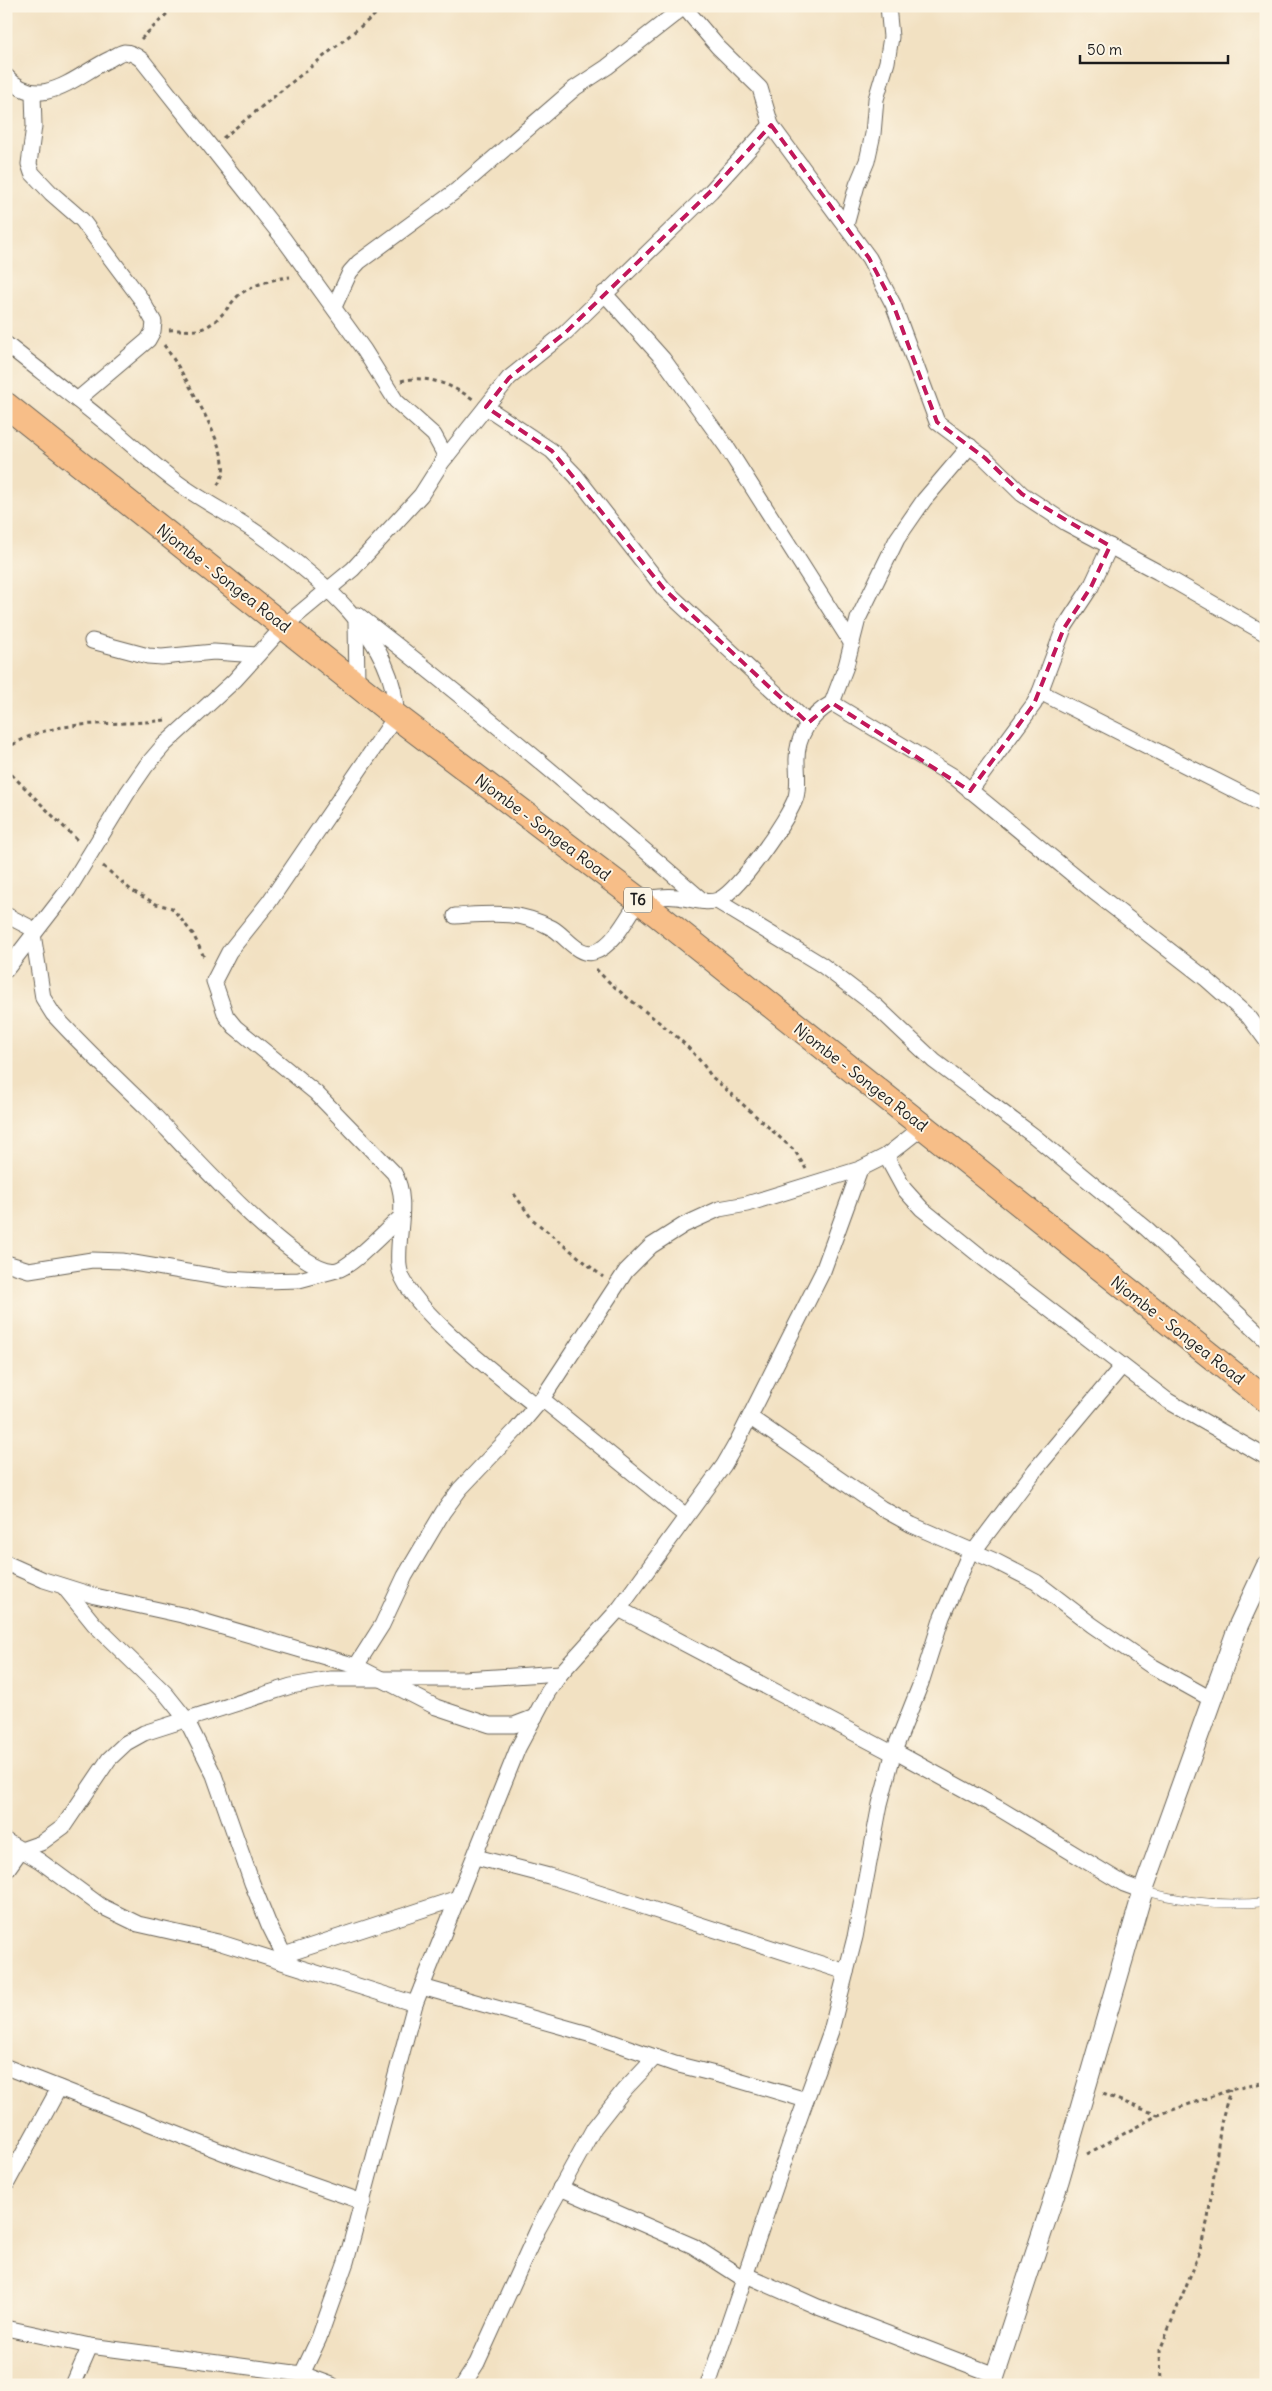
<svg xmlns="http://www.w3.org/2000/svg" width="1272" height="2391" font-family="Delius,sans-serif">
<rect width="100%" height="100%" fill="#fcf5e5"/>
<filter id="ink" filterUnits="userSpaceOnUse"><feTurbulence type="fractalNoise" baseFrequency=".02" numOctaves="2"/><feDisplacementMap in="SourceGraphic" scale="10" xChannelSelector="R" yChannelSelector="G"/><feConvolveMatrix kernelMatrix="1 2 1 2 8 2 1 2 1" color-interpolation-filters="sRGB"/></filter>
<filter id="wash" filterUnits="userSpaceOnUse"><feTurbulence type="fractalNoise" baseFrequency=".0096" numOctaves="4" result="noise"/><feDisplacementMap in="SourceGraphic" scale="20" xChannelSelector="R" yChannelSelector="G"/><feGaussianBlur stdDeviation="1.12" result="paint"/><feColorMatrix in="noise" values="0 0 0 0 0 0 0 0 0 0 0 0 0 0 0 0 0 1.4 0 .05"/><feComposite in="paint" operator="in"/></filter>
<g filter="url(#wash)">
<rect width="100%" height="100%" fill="#f2e1c2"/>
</g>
<g filter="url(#ink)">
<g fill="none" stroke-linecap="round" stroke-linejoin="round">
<g stroke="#676156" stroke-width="9">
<path id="service" d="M1144,1891C1183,1902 1225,1906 1266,1902"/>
</g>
<g stroke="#676156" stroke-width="17">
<g id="minor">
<path d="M684,7L718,47L760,88L771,125L869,258L893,304L937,422L985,458L1022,494L1066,523L1158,572L1266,634"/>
<path d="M6,76C40,114 76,75 110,59C114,57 119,53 124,52C130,52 137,56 142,60L283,238L364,350L396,401L434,435L446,457"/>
<path d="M33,93L34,126L29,164L32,173L51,193L82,220L141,299L154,322L153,331L148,340L77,400"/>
<path d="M846,225L857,185L867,161L873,134L876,99L887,62L891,37L888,6"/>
<path d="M604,293L663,359L726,446L852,644"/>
<path d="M334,307L350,272L359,262L457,190L575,88L607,67L685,6"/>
<path d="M6,344C40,371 74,397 107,424C130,443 151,463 174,480C200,500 230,514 257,533C316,575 397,638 396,716L269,902L229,952L214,981L226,1016L235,1027L316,1093L394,1173C410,1201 396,1235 399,1266C403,1305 505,1381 536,1406"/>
<path d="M486,407L552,451L576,476L664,589L808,723"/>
<path d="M358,615C476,706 591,803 703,901"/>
<path d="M356,621L357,683"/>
<path d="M92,641L148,656L162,657L214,652L257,655"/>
<path d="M1040,692L1266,806"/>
<path d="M832,703L953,776L1094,892L1205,978L1249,1017L1266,1040"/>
<path d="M970,791L1034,704L1040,692L1064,628L1091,587L1110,546"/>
<path d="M717,901L822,965L877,1007L934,1061L1034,1136L1147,1229L1266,1340"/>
<path d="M6,915L35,930"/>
<path d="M455,916C491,914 519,910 552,928C565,935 578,957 594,952C614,946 628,916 639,900C651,898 664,895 677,897C689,898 706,905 718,900C738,892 789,818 796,797C799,785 797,774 797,762C796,737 810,715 832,703L846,666L858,619L897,539L924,500L970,446"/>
<path d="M33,934L43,998L53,1014C83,1047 115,1077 147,1108C177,1138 299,1279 337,1270C352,1267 388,1228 401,1217"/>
<path d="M6,970L68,890L128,792L146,766L164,745L235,680L284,626L353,569L421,495L442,462L509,378L566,332L711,191L771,125"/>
<path d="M886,1156L904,1189L922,1209L979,1255L1168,1401L1266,1457"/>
<path d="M6,1263L29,1270L92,1260L122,1261L228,1279L263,1281L299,1280L333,1271"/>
<path d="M542,1399L686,1516"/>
<path d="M751,1418L881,1508L912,1525L995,1561L1036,1582L1092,1625L1150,1665L1211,1699"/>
<path d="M974,1551L1035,1470L1122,1366"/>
<path d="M6,1563L44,1580L95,1596L182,1615L356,1666L436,1707L490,1725H514L535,1717"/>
<path d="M64,1587L94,1624L166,1694L186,1719L214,1775L252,1883L269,1925L288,1963"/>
<path d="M619,1609L894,1754"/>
<path d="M356,1666L382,1625L405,1576L443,1512L460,1489L516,1430L542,1399L626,1271L651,1246L684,1225L719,1209L747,1204L860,1169L886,1156L924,1126"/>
<path d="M894,1751L1000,1809L1124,1884L1143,1891"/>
<path d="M6,1841L40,1861L101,1906L138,1924L218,1942L415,2004"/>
<path d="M476,1857L549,1876L846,1972"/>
<path d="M6,1871L21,1850L41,1843L63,1827L109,1759L126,1743L144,1733L291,1686L331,1679H464L561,1673"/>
<path d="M284,1955L458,1898"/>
<path d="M422,1987L592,2035L675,2064L735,2079L806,2100"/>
<path d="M6,2067L240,2159L363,2202"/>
<path d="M6,2185L59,2088"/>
<path d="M560,2188L693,2246L744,2279"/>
<path d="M746,2275L818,2307L995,2375"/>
<path d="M6,2328L90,2346L302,2374L332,2385"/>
<path d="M302,2374L319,2338L346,2262L415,2004L518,1748L548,1692L561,1673L619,1609L724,1465L736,1444L823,1271L860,1169"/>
<path d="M73,2385L90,2346"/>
<path d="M463,2385L477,2363L538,2229L594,2128L624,2090L655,2057"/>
<path d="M708,2385L790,2144L831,2031L855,1937L880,1804L894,1751L921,1683L942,1617L971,1550"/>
</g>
</g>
<g stroke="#676156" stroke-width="21">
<path id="tertiary" d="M992,2385L1059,2181L1143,1891L1239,1624L1266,1566"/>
</g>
<g stroke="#676156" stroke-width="27">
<path id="trunk" d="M6,405L396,716L639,900L1266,1400"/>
</g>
<g stroke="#676156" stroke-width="3" stroke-dasharray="4 4" stroke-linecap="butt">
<path d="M141,39L175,6"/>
<path d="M223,138L381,10"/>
<path d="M169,330C182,329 194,333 206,327C219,320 225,311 234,300C246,286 272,279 290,277"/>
<path d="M164,345C182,370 218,433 223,462C225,471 221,481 216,487"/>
<path d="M401,381C428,374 451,385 473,399"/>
<path d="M6,749C56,715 109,728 165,720"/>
<path d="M6,769L79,842"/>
<path d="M103,866L131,890L156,904L172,908L193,934L205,959"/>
<path d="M596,969C632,1008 682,1030 711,1076L795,1151L806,1169"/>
<path d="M514,1194L532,1219L603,1277"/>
<path d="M1103,2094L1158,2115"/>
<path d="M1087,2154L1158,2115L1230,2090L1266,2082"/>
<path d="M1161,2385L1160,2350L1199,2254L1208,2219L1221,2123L1230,2090"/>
</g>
<use href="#service" stroke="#fff" stroke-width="8"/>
<use href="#minor" stroke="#fff" stroke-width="15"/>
<use href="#tertiary" stroke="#fff" stroke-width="19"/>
<use href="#trunk" stroke="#f7be88" stroke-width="25"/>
</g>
</g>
<path fill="none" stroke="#c2185b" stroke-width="4" stroke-dasharray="10 6" stroke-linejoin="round" d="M771,125L869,258L893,304L937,422L985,458L1022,494L1110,546L1091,587L1064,628L1034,704L970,791L832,703L808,723L664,589L552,451L486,407L509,378L566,332L711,191Z"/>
<g text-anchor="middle" stroke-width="4" stroke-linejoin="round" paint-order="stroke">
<rect fill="#fcf5e5" stroke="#5f5d58" stroke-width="1" x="624" y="887.5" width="28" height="25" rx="4"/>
<g font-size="15" font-weight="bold" fill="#1c1c1c">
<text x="638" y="905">T6</text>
</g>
<g font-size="16" fill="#1c1c1c" stroke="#fcf5e5">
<text transform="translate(224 578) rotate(38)" y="6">Njombe - Songea Road</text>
<text transform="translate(543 827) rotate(37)" y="6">Njombe - Songea Road</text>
<text transform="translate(861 1077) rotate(38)" y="6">Njombe - Songea Road</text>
<text transform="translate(1178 1330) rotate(38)" y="6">Njombe - Songea Road</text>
</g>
</g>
<rect width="1272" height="2391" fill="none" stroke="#fcf5e5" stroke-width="25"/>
<path d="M1080 55v8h148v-8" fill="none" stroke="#1c1c1c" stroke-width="2.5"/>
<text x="1087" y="55" font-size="15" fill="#1c1c1c" stroke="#fcf5e5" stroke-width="4" paint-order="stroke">50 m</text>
</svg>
